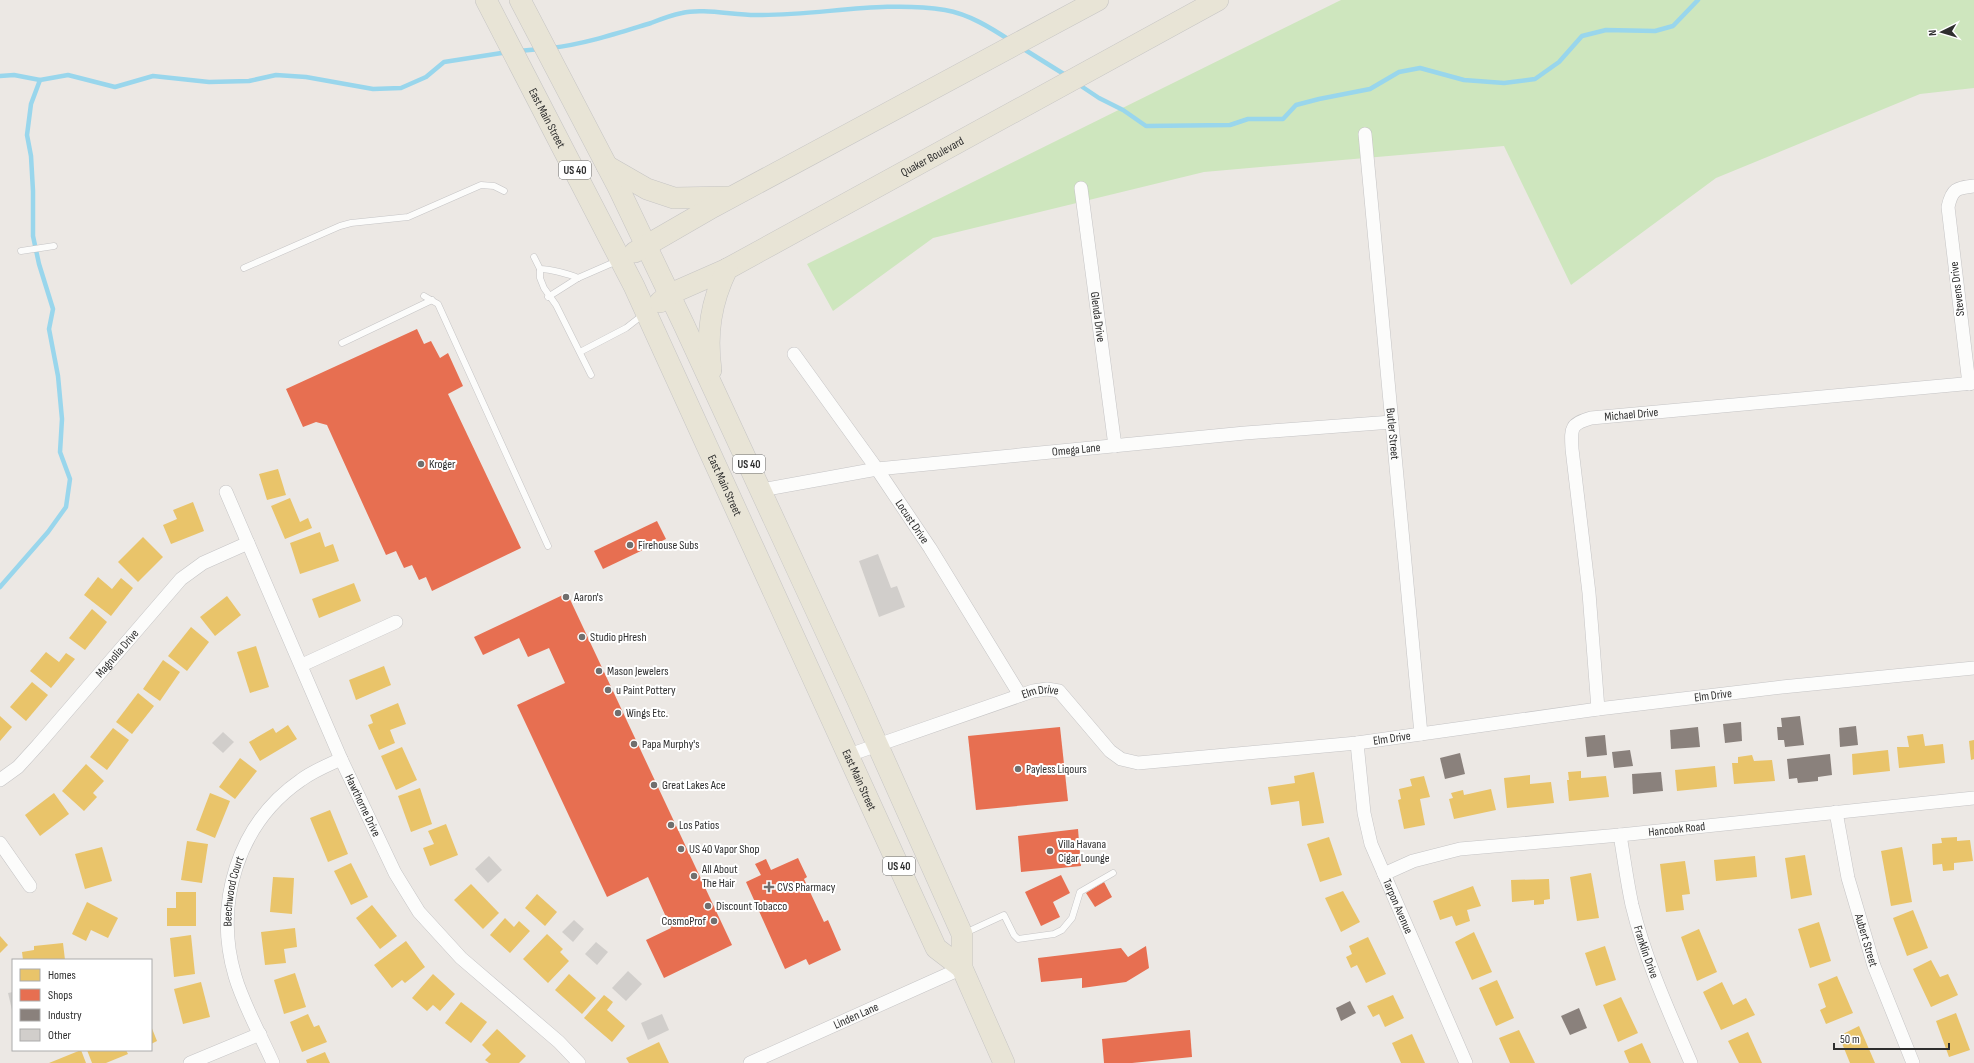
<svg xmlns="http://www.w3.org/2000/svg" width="1974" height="1063" font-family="'Sofia Sans Condensed',sans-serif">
<rect width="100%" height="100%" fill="#ece8e4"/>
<path fill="#cee6be" d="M1341,0H1974V88L1920,94L1716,178L1571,285L1504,146L1204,172L933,238L833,311L807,264Z"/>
<g fill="#e9c46a">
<path d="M278,469L286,495L267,500L259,474Z"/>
<path d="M290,498L300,522L308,518L312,528L285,539L271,506Z"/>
<path d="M193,502L204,531L171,544L163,525L177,519L173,510Z"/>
<path d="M320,532L325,547L333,544L339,561L300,574L290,543Z"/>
<path d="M143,537L163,557L138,582L118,562Z"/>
<path d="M98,577L112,589L121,578L133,588L111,616L84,595Z"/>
<path d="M354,583L361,601L319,618L312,599Z"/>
<path d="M227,596L241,615L215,636L200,617Z"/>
<path d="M92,609L107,622L85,650L69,638Z"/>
<path d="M191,627L209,642L187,671L168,656Z"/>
<path d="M256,646L269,687L250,693L237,652Z"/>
<path d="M46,652L59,662L66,653L75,659L51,688L30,671Z"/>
<path d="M163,660L180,672L160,701L143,689Z"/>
<path d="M384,666L391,685L356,700L349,680Z"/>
<path d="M32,682L48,695L26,721L10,707Z"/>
<path d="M138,693L154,706L132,734L116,722Z"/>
<path d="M398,703L406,724L390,730L395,743L379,750L368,725L373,723L370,715Z"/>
<path d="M0,716L12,727L0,741Z"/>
<path d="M288,725L297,739L260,761L249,742L273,728L276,733Z"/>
<path d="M113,728L129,740L107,770L90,757Z"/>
<path d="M1923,734L1925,746L1943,744L1945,763L1899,768L1897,747H1909L1907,736Z"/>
<path d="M1974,740V759L1971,760L1969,741Z"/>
<path d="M402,747L417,780L396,790L381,756Z"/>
<path d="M1888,750L1890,771L1853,775L1852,754Z"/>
<path d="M1752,755L1754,761L1772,760L1775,781L1734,784L1732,763H1738V757Z"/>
<path d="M240,758L257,771L235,799L219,787Z"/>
<path d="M86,764L104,781L93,793L97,797L84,811L62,791Z"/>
<path d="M1715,766L1717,787L1677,791L1675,770Z"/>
<path d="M1581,771V778L1606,776L1609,797L1569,801L1567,780H1569L1568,772Z"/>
<path d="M1314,772L1324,823L1302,826L1299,801L1271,805L1268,787L1295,783L1294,776Z"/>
<path d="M1530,775V784L1551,782L1554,803L1507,808L1504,778Z"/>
<path d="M1424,776L1430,797L1420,799L1425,825L1404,829L1398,800L1401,799L1399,789L1412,786L1410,779Z"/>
<path d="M420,788L432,824L411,832L398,796Z"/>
<path d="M1491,789L1496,810L1454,819L1449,799L1453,798L1451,793L1463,790L1464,795Z"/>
<path d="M54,793L69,814L40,836L25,815Z"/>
<path d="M210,793L230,801L215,838L196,830Z"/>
<path d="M330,810L348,854L328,862L310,818Z"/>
<path d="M446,824L458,855L430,866L423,848L434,844L428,831Z"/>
<path d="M1329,837L1342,875L1320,882L1307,844Z"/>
<path d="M1957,837V841L1970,840L1973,861L1954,863V870L1943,871L1942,864L1933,865L1932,844L1942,843L1941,838Z"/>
<path d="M187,841L208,844L202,883L181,880Z"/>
<path d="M102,847L112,881L85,889L75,854Z"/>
<path d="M1902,847L1912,902L1891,906L1881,851Z"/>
<path d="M1805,855L1812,895L1791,899L1785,858Z"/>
<path d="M1755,856L1757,877L1716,881L1714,860Z"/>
<path d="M1685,861L1690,894L1682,895L1684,910L1666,912L1660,864Z"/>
<path d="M351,863L368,897L351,905L334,871Z"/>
<path d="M1591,873L1599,918L1577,921L1570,877Z"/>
<path d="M273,877L294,878L292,914L270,912Z"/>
<path d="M1549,879L1550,899L1544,900V904L1534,905V900L1512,902L1511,880Z"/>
<path d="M471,884L499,913L483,929L454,900Z"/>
<path d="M1473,886L1481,906L1467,910L1470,921L1456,926L1452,916L1440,920L1433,901Z"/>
<path d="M1343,891L1360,922L1341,932L1325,898Z"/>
<path d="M176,892H196V926H167V908H176Z"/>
<path d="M537,894L557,912L545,926L525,908Z"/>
<path d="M87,902L118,918L108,938L91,930L86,941L72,934Z"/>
<path d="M372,905L397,936L380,949L356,918Z"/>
<path d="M1913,910L1928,948L1907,956L1893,918Z"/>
<path d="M505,918L514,927L519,921L530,931L510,953L490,935Z"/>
<path d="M1819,922L1831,961L1810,968L1798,929Z"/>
<path d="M295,928L297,947L284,949L286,963L265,965L261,932Z"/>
<path d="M1699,929L1717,972L1697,981L1681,937Z"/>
<path d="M1474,932L1492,972L1472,980L1455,942Z"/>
<path d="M547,934L563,949L560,952L569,961L548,983L523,959Z"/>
<path d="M191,935L195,974L174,977L170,938Z"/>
<path d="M0,936L8,945L0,953Z"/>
<path d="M1368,937L1386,974L1366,983L1357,965L1351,968L1346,957L1352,954L1349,946Z"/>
<path d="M406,941L425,967L405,983L402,980L392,988L374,965Z"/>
<path d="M63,943L65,960H23L22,952L34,950V946Z"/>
<path d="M1605,946L1616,980L1596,986L1585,953Z"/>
<path d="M1931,960L1940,977L1948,974L1958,995L1931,1007L1913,969Z"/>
<path d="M295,973L306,1007L284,1014L274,980Z"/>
<path d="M433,974L455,994L440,1011L433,1005L427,1011L412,998Z"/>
<path d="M569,974L596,998L582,1014L555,990Z"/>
<path d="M1837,976L1853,1013L1826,1024L1820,1010L1826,1007L1818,984Z"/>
<path d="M1497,980L1514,1018L1496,1026L1479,988Z"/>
<path d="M201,982L210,1017L183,1024L174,989Z"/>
<path d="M1722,982L1733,1005L1746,998L1755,1015L1721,1030L1703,992Z"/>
<path d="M604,995L613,1002L607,1010L625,1026L612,1042L584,1018Z"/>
<path d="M1393,995L1404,1018L1385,1027L1379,1014L1373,1017L1367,1006Z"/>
<path d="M1621,997L1638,1033L1618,1042L1603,1005Z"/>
<path d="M461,1002L487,1022L471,1043L445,1023Z"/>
<path d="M1956,1013L1970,1050L1949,1057L1936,1021Z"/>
<path d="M308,1014L314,1027L319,1025L327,1042L302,1052L290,1022Z"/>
<path d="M151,1026L157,1041L151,1044Z"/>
<path d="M1859,1026L1875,1063H1850L1839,1036Z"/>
<path d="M497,1029L526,1056L519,1063H489L485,1060L491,1054L482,1045Z"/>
<path d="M1519,1030L1535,1063H1510L1499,1038Z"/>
<path d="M1748,1032L1762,1063H1739L1728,1041Z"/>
<path d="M1412,1034L1425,1063H1401L1392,1043Z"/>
<path d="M659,1042L669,1063H629L626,1058Z"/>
<path d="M1642,1043L1651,1063H1629L1624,1051Z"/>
<path d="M81,1050L86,1063H49Z"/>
<path d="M87,1050H126L128,1054L106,1063H92Z"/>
<path d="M325,1052L330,1063H307L306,1060Z"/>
</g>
<g fill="#e76f51">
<path d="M417,329L424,344L431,341L440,358L448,353L463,386L448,394L521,548L432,591L426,577L419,580L412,565L404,568L396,551L386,555L327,425L316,422L303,427L286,389Z"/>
<path d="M657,521L666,539L603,569L594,551Z"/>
<path d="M567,593L732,945L664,978L646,940L671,928L648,877L607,897L517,705L565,683L549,648L528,657L519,638L483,655L474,637Z"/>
<path d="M1060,727L1068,801L976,810L968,736Z"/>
<path d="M1078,829L1081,866L1021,872L1018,836Z"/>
<path d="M798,858L807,877L804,879L824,922L828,920L841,950L809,965L806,959L785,969L746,882L761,875L755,864L766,859L771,870Z"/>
<path d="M1061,875L1070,893L1053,902L1060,917L1041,926L1025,892Z"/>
<path d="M1104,882L1112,897L1095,907L1086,893Z"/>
<path d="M1146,946L1149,968L1126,982L1082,988V978L1041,982L1038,958L1121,948L1128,957Z"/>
<path d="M1190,1030L1192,1057L1132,1063H1104L1102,1039Z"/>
</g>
<g fill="#8a817c">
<path d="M1800,716L1804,745L1785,747L1784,740H1778L1777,727H1782L1781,718Z"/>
<path d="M1741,722L1742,741L1725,743L1723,724Z"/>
<path d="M1856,726L1858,745L1840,747L1839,728Z"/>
<path d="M1698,727L1700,747L1671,749L1670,730Z"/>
<path d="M1605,735L1607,755L1587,757L1585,737Z"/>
<path d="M1630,750L1633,766L1614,768L1612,752Z"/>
<path d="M1460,753L1465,774L1445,779L1440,758Z"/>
<path d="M1830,754L1832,775L1818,777V781L1798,783L1797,778L1789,779L1787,759Z"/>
<path d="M1661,772L1663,791L1633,794L1632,774Z"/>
<path d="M1350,1001L1356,1013L1341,1021L1336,1008Z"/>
<path d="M1579,1008L1587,1028L1570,1035L1561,1016Z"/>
</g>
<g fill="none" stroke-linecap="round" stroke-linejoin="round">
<g stroke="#99d6ec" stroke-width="4.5">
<path d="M551,48C585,44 618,33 651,23C661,19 672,15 682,13C701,8 734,15 755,15C818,16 882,0 945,10C969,14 991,28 1011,41"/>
<path d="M1022,48L1067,76"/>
<path d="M519,51L540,49"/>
<path d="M0,76L14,75L40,80L68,75L115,87L153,76L209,82L249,81L276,75L306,77L373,89L401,88L426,77L444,62L508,52"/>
<path d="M1078,84L1099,98L1123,110L1146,126L1230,125L1248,119H1283L1296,105L1319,99L1370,89L1399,72L1420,68L1464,80L1504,83L1535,79L1559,62L1582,36L1606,30L1655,31L1673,26L1698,0"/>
<path d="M0,587L48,532L66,507L70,479L60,452L62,419L58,376L49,329L53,309L39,264L33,236V191L31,156L27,135L31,104L40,80"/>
</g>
</g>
<g fill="#d1cecb">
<path d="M878,554L891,588L897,586L905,607L879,617L859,561Z"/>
<path d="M223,732L234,742L223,753L212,743Z"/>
<path d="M489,856L502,870L488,883L475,869Z"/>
<path d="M574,920L584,929L573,942L562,932Z"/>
<path d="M596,942L608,952L597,965L585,954Z"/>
<path d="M628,971L642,984L626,1001L612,988Z"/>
<path d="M13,992V1010H12L8,993Z"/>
<path d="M662,1014L669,1030L648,1040L641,1023Z"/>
</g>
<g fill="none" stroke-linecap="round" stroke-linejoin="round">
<g stroke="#c5c4c5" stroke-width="7">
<g id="service">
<path d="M21,251L54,246"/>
<path d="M534,257L540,269V278L544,288L556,305L591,375"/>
<path d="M244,268L340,226L351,223L408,217L481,185L494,186L504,191"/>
<path d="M540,269C550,269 569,274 578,278"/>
<path d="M424,296L438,304L548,546"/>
<path d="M548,297L578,278L617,261"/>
<path d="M342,343L432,300"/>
<path d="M580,352L626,328L644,314"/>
<path d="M965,933L1004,915L1014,935L1018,939L1054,934L1062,930L1072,918L1080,892L1113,873"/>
</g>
</g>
<g stroke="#c5c4c5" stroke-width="14">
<g id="minor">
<path id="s1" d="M1365,134L1421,734"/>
<path id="s2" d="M1081,188L1115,446"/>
<path id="s3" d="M794,354L877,469L930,548L1020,695"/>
<path d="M1969,384L1948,207C1952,189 1956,188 1974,186"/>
<path id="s4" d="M761,490L877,469L1245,433L1392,422"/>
<path id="s5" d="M226,492L341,759L395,873L419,912L461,958L559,1042L579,1063"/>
<path d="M302,665L396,622"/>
<path id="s6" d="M1598,709L1589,593L1572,449C1571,428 1570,424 1591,418L1974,383"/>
<path id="s7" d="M1357,743L1364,813L1371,844L1466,1063"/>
<path id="s8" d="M849,755L1033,691L1047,689L1059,691L1110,751L1121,759L1138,763L1357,743L1598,709L1782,687L1974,668"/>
<path id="s9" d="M0,780L18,767L38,745L181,579L203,563L248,543"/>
<path id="s10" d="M1836,812L1848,878L1874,966L1913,1063"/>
<path id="s11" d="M1620,835C1624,858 1627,882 1632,905C1645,959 1669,1012 1691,1063"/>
<path d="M0,843L30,886"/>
<path id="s12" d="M1384,874L1413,861L1460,849L1620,835L1974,798"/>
<path d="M190,1063L260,1034"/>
<path id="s13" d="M273,1063C261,1036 243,1004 235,976C214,904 237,824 301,780C313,771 328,765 341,759"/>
<path id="s14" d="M750,1063L962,968"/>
</g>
</g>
<g stroke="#c6c5c4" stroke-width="22">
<g id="primary">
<path id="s15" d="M486,0L634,286L936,948L962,968"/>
<path d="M520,0L619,189L684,325L857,699L962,934V968L1004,1063"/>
<path d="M607,166L647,189L674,198L728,197"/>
<path d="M635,252L713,207L1098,0"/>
<path id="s16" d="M660,302L670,294L727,269L1218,0"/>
<path d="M711,370C706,333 711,302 727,269"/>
</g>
</g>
<use href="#service" stroke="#fcfcfb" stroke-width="6"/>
<use href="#minor" stroke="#fcfcfb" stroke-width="13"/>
<use href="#primary" stroke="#e8e4d6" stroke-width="21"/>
</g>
<g fill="#706f6e" stroke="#fff" stroke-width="1.5">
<circle cx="421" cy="464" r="4"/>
<circle cx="630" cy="545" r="4"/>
<circle cx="566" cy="597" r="4"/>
<circle cx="582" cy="637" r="4"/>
<circle cx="599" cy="671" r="4"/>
<circle cx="608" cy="690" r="4"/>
<circle cx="618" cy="713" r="4"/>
<circle cx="634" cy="744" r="4"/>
<circle cx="1018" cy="769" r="4"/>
<circle cx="654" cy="785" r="4"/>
<circle cx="671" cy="825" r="4"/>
<circle cx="681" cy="849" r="4"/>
<circle cx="1050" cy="851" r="4"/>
<circle cx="694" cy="876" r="4"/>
<path d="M767 881h4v4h4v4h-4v4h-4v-4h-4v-4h4z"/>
<circle cx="708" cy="906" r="4"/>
<circle cx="714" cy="921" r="4"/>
</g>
<g text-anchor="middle" stroke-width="4" stroke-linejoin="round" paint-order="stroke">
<g fill="#fff" stroke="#6d6d6d" stroke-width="1">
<rect x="559" y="161" width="32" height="18" rx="3"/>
<rect x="733" y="455" width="32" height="18" rx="3"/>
<rect x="883" y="857" width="32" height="18" rx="3"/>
</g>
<g font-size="11" font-weight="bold" fill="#2e2e2e">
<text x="575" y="174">US 40</text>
<text x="749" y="468">US 40</text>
<text x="899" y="870">US 40</text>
</g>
<g font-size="12" fill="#2e2e2e" stroke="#fff">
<text dy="4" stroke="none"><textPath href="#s15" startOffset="133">East Main Street</textPath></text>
<text dy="4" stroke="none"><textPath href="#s16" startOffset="309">Quaker Boulevard</textPath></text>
<text transform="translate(1957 289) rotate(-97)" y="4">Stevens Drive</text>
<text dy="4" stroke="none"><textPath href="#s2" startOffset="130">Glenda Drive</textPath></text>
<text dy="4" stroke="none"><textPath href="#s6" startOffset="344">Michael Drive</textPath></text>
<text dy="4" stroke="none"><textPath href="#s1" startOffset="301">Butler Street</textPath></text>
<text dy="4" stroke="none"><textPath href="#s4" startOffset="318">Omega Lane</textPath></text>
<text dy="4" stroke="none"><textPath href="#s15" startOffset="541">East Main Street</textPath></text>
<text dy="4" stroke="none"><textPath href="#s3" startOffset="205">Locust Drive</textPath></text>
<text dy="4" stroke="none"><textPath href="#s9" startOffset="173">Magnolia Drive</textPath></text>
<text dy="4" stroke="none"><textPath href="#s8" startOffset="910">Elm Drive</textPath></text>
<text dy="4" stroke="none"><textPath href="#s8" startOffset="202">Elm Drive</textPath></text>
<text dy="4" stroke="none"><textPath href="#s8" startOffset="586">Elm Drive</textPath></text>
<text dy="4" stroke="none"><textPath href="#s15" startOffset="865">East Main Street</textPath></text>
<text dy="4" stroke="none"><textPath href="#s5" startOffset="342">Hawthorne Drive</textPath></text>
<text dy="4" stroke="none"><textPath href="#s12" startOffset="298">Hancook Road</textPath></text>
<text dy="4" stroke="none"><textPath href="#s13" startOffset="181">Beechwood Court</textPath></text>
<text dy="4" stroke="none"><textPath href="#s7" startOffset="170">Tarpon Avenue</textPath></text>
<text dy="4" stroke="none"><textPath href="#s10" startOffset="132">Aubert Street</textPath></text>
<text dy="4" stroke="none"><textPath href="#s11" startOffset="120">Franklin Drive</textPath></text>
<text dy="4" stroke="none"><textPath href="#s14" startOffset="116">Linden Lane</textPath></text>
</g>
<g font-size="12" fill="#2e2e2e" stroke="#fff" text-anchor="start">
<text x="429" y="468">Kroger</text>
<text x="638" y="549">Firehouse Subs</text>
<text x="574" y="601">Aaron's</text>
<text x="590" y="641">Studio pHresh</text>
<text x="607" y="675">Mason Jewelers</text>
<text x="616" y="694">u Paint Pottery</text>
<text x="626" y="717">Wings Etc.</text>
<text x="642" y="748">Papa Murphy's</text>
<text x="1026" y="773">Payless Liqours</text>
<text x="662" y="789">Great Lakes Ace</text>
<text x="679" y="829">Los Patios</text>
<text x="1058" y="848">Villa Havana<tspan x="1058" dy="14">Cigar Lounge</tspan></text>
<text x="689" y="853">US 40 Vapor Shop</text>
<text x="702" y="873">All About<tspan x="702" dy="14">The Hair</tspan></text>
<text x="777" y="891">CVS Pharmacy</text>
<text x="716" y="910">Discount Tobacco</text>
<text x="706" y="925" text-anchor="end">CosmoProf</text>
</g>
</g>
<rect x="12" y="959" width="140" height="92" fill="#ffffff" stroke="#ababab"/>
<rect x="20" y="969" width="20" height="12" fill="#e9c46a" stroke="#ababab"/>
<text x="48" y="979" font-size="12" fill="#2e2e2e">Homes</text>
<rect x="20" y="989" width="20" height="12" fill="#e76f51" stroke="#ababab"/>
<text x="48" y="999" font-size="12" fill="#2e2e2e">Shops</text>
<rect x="20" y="1009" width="20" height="12" fill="#8a817c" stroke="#ababab"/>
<text x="48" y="1019" font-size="12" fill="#2e2e2e">Industry</text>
<rect x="20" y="1029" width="20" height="12" fill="#d1cecb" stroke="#ababab"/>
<text x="48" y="1039" font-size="12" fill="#2e2e2e">Other</text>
<g transform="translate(1942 32) rotate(265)" stroke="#ffffff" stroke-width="3" paint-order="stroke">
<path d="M0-3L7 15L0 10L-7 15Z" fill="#2e2e2e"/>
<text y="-6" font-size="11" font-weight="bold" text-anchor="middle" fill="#2e2e2e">N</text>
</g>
<path d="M1834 1043v6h115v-6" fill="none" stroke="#2e2e2e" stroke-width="2"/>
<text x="1840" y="1043" font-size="12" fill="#2e2e2e" stroke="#ffffff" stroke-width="3" paint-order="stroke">50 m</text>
</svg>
